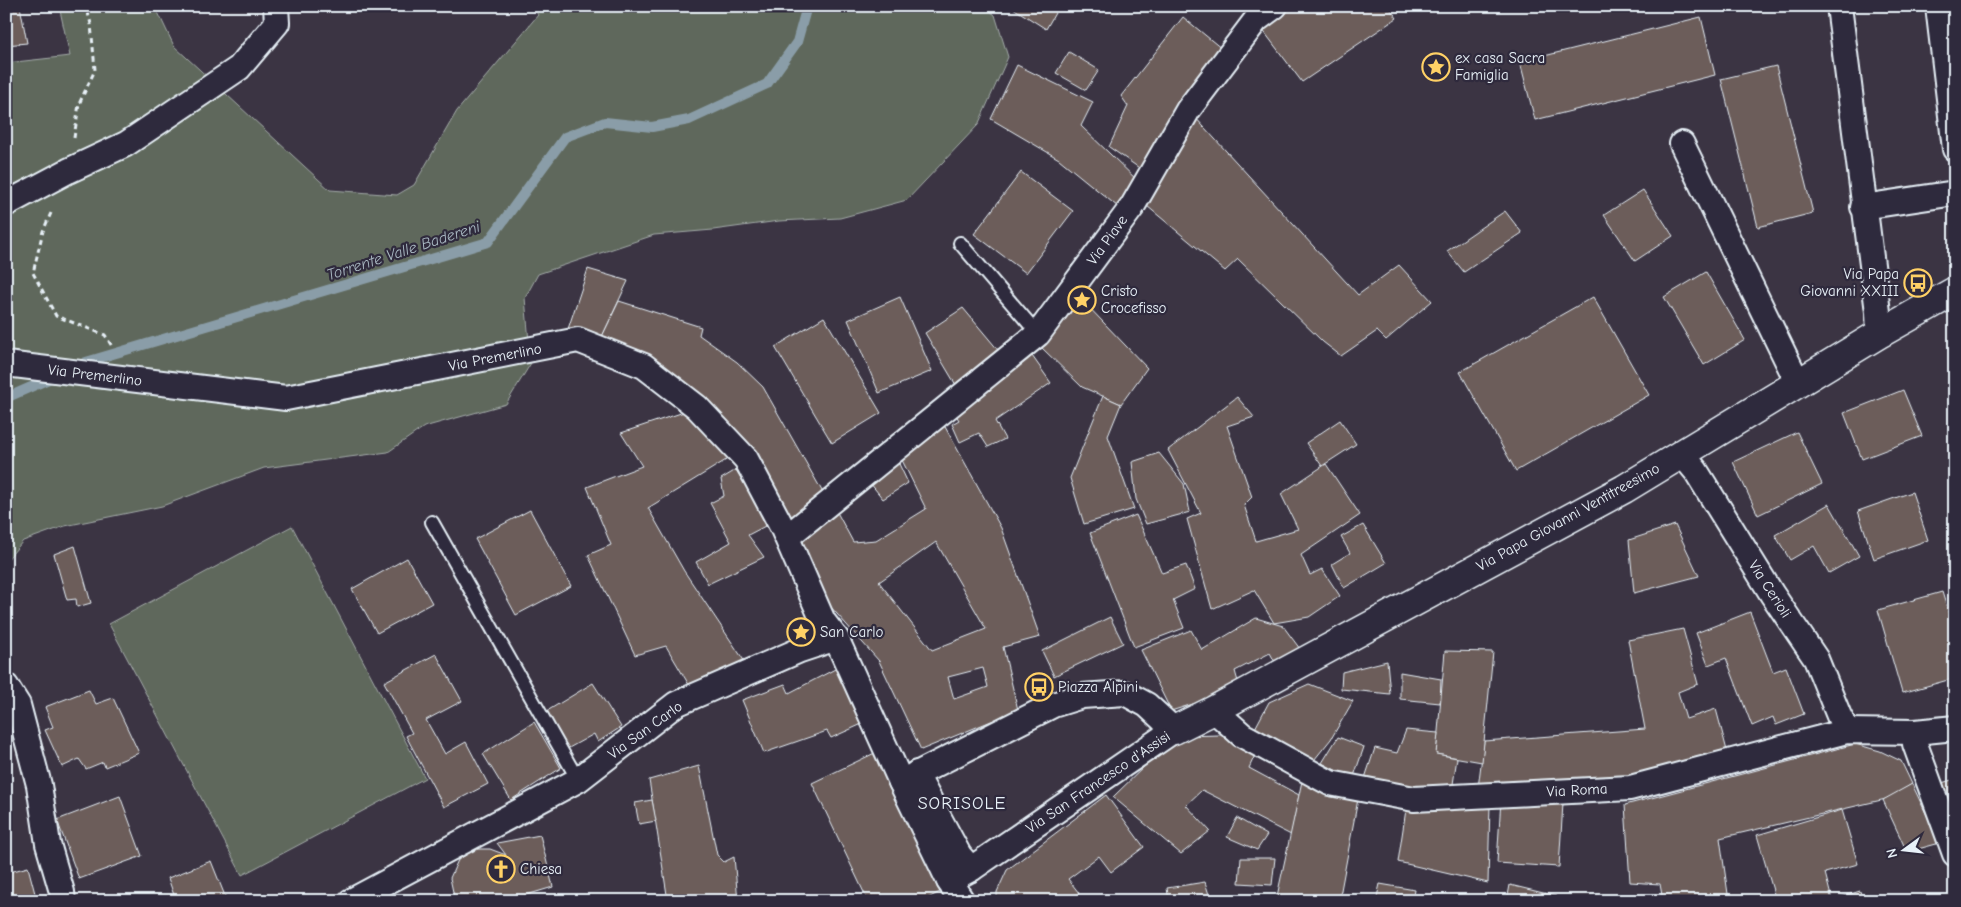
<svg xmlns="http://www.w3.org/2000/svg" width="1961" height="907" font-family="'Comic Neue',sans-serif">
<rect width="100%" height="100%" fill="#3b3443"/>
<filter id="ink" filterUnits="userSpaceOnUse"><feTurbulence type="fractalNoise" baseFrequency=".02" numOctaves="2"/><feDisplacementMap in="SourceGraphic" scale="10" xChannelSelector="R" yChannelSelector="G"/><feConvolveMatrix kernelMatrix="1 2 1 2 8 2 1 2 1" color-interpolation-filters="sRGB"/></filter>
<g filter="url(#ink)">
<g fill="#5f685b" stroke="#a4acaa">
<path d="M59,6H155L174,46L330,190L397,195L414,185L457,111L538,15L533,6H984L995,15L1008,57L978,125L907,200L840,218L779,221L713,230L654,235L538,274L525,298L531,363L506,404L424,427L388,452L264,468L162,506L65,526L23,541L6,561V63L70,56Z"/>
<path d="M292,526L425,778L242,875L109,624Z"/>
</g>
<g fill="none" stroke-linecap="round" stroke-linejoin="round">
<g stroke="#8a9da8" stroke-width="10">
<path d="M76,367L86,362L488,242L565,137L605,122L652,127L689,120L767,84L797,42L807,6"/>
<path d="M6,398L58,375"/>
</g>
</g>
<g fill="#6c5d5a" stroke="#e8f1f8" fill-rule="evenodd">
<path d="M6,6H20L27,43L6,45Z"/>
<path d="M1010,6H1059L1046,29Z"/>
<path d="M1285,6H1388L1397,18L1302,82L1259,25Z"/>
<path d="M1183,17L1222,49L1145,172L1109,147L1128,106L1121,96Z"/>
<path d="M1701,17L1715,75L1535,120L1520,62Z"/>
<path d="M1069,52L1099,70L1086,90L1056,73Z"/>
<path d="M1017,65L1093,102L1081,126L1140,183L1123,211L1059,159L991,119Z"/>
<path d="M1776,66L1813,213L1758,227L1721,79Z"/>
<path d="M1193,115L1358,295L1399,265L1432,301L1386,340L1377,331L1341,356L1323,342L1238,259L1225,271L1141,201Z"/>
<path d="M1021,172L1073,211L1026,273L974,234Z"/>
<path d="M1643,190L1673,236L1635,261L1604,215Z"/>
<path d="M1505,211L1522,233L1464,272L1447,251Z"/>
<path d="M588,269L628,281L599,343L567,332Z"/>
<path d="M1706,272L1745,340L1704,365L1664,297Z"/>
<path d="M900,297L932,371L879,393L848,320Z"/>
<path d="M1593,297L1649,395L1516,471L1460,372Z"/>
<path d="M1082,300L1147,368L1121,404L1082,387L1040,346Z"/>
<path d="M619,301L701,327L699,335L737,362L763,387L826,498L783,529L697,407L599,343Z"/>
<path d="M963,308L999,351L956,385L925,333Z"/>
<path d="M824,317L881,413L832,443L775,347Z"/>
<path d="M1030,353L1051,383L995,421L1005,439L988,447L979,433L960,442L952,424L959,420L954,412Z"/>
<path d="M1903,390L1922,436L1862,459L1844,413Z"/>
<path d="M1103,396L1121,404L1108,436L1134,509L1084,524L1070,478Z"/>
<path d="M1237,397L1254,417L1227,426L1252,497L1244,505L1256,541L1298,529L1281,494L1326,464L1360,515L1301,555L1310,575L1322,569L1340,596L1309,617L1274,623L1254,590L1212,609L1187,519L1201,513L1168,450Z"/>
<path d="M690,410L731,457L648,508L684,571L745,662L692,690L666,646L635,655L588,555L611,545L587,487L642,466L621,433Z"/>
<path d="M1340,420L1356,444L1322,466L1306,443Z"/>
<path d="M944,425L1001,528L1040,637L1003,647L1018,710L921,750L879,661L829,605L793,539L832,503L853,542L876,540L926,509L901,458ZM936,542L986,629L932,650L879,582ZM983,668L988,687L954,699L948,677Z"/>
<path d="M1797,432L1822,484L1758,515L1733,462Z"/>
<path d="M893,451L908,483L883,499L866,478Z"/>
<path d="M1159,453L1184,484L1190,512L1146,524L1136,499L1132,462Z"/>
<path d="M736,470L769,524L748,535L764,557L708,584L696,562L731,542L710,503L724,496L721,479Z"/>
<path d="M1912,492L1928,540L1874,559L1858,511Z"/>
<path d="M1829,504L1859,556L1829,573L1814,546L1790,560L1775,535Z"/>
<path d="M530,510L571,586L516,615L475,539Z"/>
<path d="M1136,515L1162,573L1186,565L1195,589L1173,600L1184,628L1134,647L1090,533Z"/>
<path d="M1363,525L1386,563L1344,588L1332,564L1350,553L1341,537Z"/>
<path d="M1675,525L1699,576L1634,593L1629,540Z"/>
<path d="M75,546L91,603L77,607L76,599L67,600L54,554Z"/>
<path d="M407,558L432,603L377,633L352,589Z"/>
<path d="M1942,592L1955,634V678L1902,693L1878,610Z"/>
<path d="M1750,612L1773,672L1786,667L1804,714L1776,725L1773,717L1752,726L1726,658L1708,665L1696,633Z"/>
<path d="M1110,617L1123,643L1054,676L1042,651Z"/>
<path d="M1256,618L1283,626L1303,653L1279,669L1270,653L1235,671L1240,689L1171,711L1141,650L1191,630L1202,650Z"/>
<path d="M1683,629L1698,684L1678,692L1686,719L1716,709L1730,762L1630,788L1477,796L1484,741L1645,729L1628,640Z"/>
<path d="M1445,651L1493,652L1482,762L1436,754Z"/>
<path d="M436,654L462,701L426,720L445,754L466,742L488,784L444,807L406,736L412,733L384,682Z"/>
<path d="M1387,661L1390,694L1341,689L1342,672Z"/>
<path d="M839,667L862,724L831,738L827,731L764,753L742,700L785,684L789,693Z"/>
<path d="M1400,672L1441,679L1440,703L1400,699Z"/>
<path d="M593,683L621,727L598,742L594,734L567,749L547,711Z"/>
<path d="M1309,684L1353,701L1331,739L1306,770L1252,734L1269,702Z"/>
<path d="M89,690L96,704L113,698L139,753L105,767L103,762L86,769L79,759L62,767L45,730L53,727L45,707Z"/>
<path d="M534,722L561,768L511,800L483,754Z"/>
<path d="M1406,730L1438,733L1436,754L1457,758L1451,797L1364,781L1375,748L1397,753Z"/>
<path d="M1220,735L1255,755L1249,768L1299,795L1291,835L1202,790L1186,805L1210,831L1181,854L1113,797L1151,760L1183,736Z"/>
<path d="M1338,737L1364,747L1353,779L1322,763Z"/>
<path d="M1855,744L1880,751L1901,761L1912,784L1890,798L1720,838L1729,901H1663L1660,884L1630,882L1625,805Z"/>
<path d="M881,750L946,889L922,901H868L812,783Z"/>
<path d="M699,766L717,855L724,862L734,857L738,901H668L649,780Z"/>
<path d="M1955,779V838L1935,785Z"/>
<path d="M1302,781L1358,799L1339,901H1276Z"/>
<path d="M1912,784L1940,843L1907,852L1883,800Z"/>
<path d="M1106,795L1144,847L1111,872L1099,856L1068,879L1079,893L1069,901H997V892L1007,870Z"/>
<path d="M120,796L142,856L79,879L57,820Z"/>
<path d="M1501,799L1563,803L1559,867L1497,863Z"/>
<path d="M652,800L656,821L639,824L635,803Z"/>
<path d="M1407,803L1490,804L1488,883L1398,862Z"/>
<path d="M1842,810L1858,864L1825,873L1832,900L1860,891L1863,901H1776L1757,835Z"/>
<path d="M1237,818L1267,835L1257,850L1227,837Z"/>
<path d="M540,835L553,887L520,897V901H455L450,878L458,860L475,849H490L506,855L497,843Z"/>
<path d="M1241,858H1275L1272,885L1239,883Z"/>
<path d="M211,861L227,901H176L168,878Z"/>
<path d="M28,867L37,901H6V873Z"/>
<path d="M1205,882L1211,901H1169L1167,888Z"/>
<path d="M1380,884L1415,890L1413,901H1376Z"/>
<path d="M1510,885L1556,896L1555,901H1507Z"/>
</g>
<g fill="none" stroke-linecap="round" stroke-linejoin="round">
<g stroke="#e8f1f8" stroke-width="16">
<g id="lane">
<path d="M960,243L1038,334"/>
<path d="M432,522L578,780"/>
</g>
</g>
<g stroke="#e8f1f8" stroke-width="28">
<g id="street">
<path d="M1839,6L1878,312L1879,334"/>
<path d="M1938,6L1955,149"/>
<path d="M1682,144L1798,383"/>
<path d="M6,204L68,171L126,144L239,68L277,23L276,6"/>
<path d="M1863,207L1955,193"/>
<path d="M6,364L286,398L578,340L644,366L697,407L746,459L783,529L823,621L836,638L901,782L949,881L962,901"/>
<path d="M1681,453L1696,471L1772,594L1816,659L1839,716L1847,731"/>
<path d="M787,537L1038,334L1132,207L1188,110L1256,20L1275,6"/>
<path d="M6,686L18,705L39,785L48,844L62,892L63,901"/>
<path d="M1214,710L1242,735L1330,783L1414,799L1630,788L1847,731L1915,732L1955,728"/>
<path d="M1915,732V744L1955,854"/>
<path d="M917,773L921,784L959,855L971,869"/>
<path d="M901,782L1053,705L1082,696L1125,693L1147,705L1174,730L971,869L949,881"/>
<path d="M351,901L578,780L676,704L800,650L836,638"/>
</g>
</g>
<g stroke="#e8f1f8" stroke-width="31">
<path id="secondary" d="M1174,730L1214,710L1624,489L1879,334L1955,291"/>
</g>
<g stroke="#e8f1f8" stroke-width="3" stroke-dasharray="5 4" stroke-linecap="butt">
<path d="M74,138L79,104L95,70L91,24L86,6"/>
<path d="M51,213L43,231L33,273L56,316L105,335L113,348"/>
</g>
<use href="#lane" stroke="#2f2a3d" stroke-width="12"/>
<use href="#street" stroke="#2f2a3d" stroke-width="24"/>
<use href="#secondary" stroke="#2f2a3d" stroke-width="28"/>
</g>
</g>
<defs>
<g id="sight-ring" transform="scale(1.4375)"><circle r="9.5" fill="#2f2a3d" stroke="#ffd166" stroke-width="1.5"/><path d="M0-6L1.8-2.2L6-1.7L2.9 1.2L3.7 5.4L0 3.3L-3.7 5.4L-2.9 1.2L-6-1.7L-1.8-2.2Z" fill="#ffd166"/></g>
<g id="bus-ring" transform="scale(1.4375)"><circle r="9.5" fill="#2f2a3d" stroke="#ffd166" stroke-width="1.5"/><path d="M-5-6H5V4H4V6H2V4H-2V6H-4V4H-5ZM-3.5-4V0h7V-4ZM-3.5 1.2v1.5H-2V1.2ZM2 1.2v1.5H3.5V1.2Z" fill="#ffd166"/></g>
<g id="church-ring" transform="scale(1.4375)"><circle r="9.5" fill="#2f2a3d" stroke="#ffd166" stroke-width="1.5"/><path d="M-1.2-6h2.4v3.5h3.3v2.4h-3.3V6h-2.4V-.1h-3.3v-2.4h3.3Z" fill="#ffd166"/></g>
</defs>
<g fill-rule="evenodd">
<use href="#sight-ring" x="1436" y="67"/>
<use href="#bus-ring" x="1918" y="283"/>
<use href="#sight-ring" x="1082" y="300"/>
<use href="#sight-ring" x="801" y="632"/>
<use href="#bus-ring" x="1039" y="687"/>
<use href="#church-ring" x="501" y="869"/>
</g>
<g text-anchor="middle" stroke-width="4.5" stroke-linejoin="round" paint-order="stroke">
<g font-size="15" fill="#e8f1f8" stroke="#2f2a3d" text-anchor="start">
<text x="1455" y="63">ex casa Sacra<tspan x="1455" dy="17">Famiglia</tspan></text>
<text x="1899" y="279" text-anchor="end">Via Papa<tspan x="1899" dy="17">Giovanni XXIII</tspan></text>
<text x="1101" y="296">Cristo<tspan x="1101" dy="17">Crocefisso</tspan></text>
<text x="820" y="637">San Carlo</text>
<text x="1058" y="692">Piazza Alpini</text>
<text x="520" y="874">Chiesa</text>
</g>
<g font-size="15" fill="#e8f1f8" stroke="#2f2a3d">
<text transform="translate(1107 240) rotate(-54)" y="5">Via Piave</text>
<text transform="translate(495 357) rotate(-11)" y="5">Via Premerlino</text>
<text transform="translate(95 375) rotate(7)" y="5">Via Premerlino</text>
<text transform="translate(1568 517) rotate(-29)" y="5">Via Papa Giovanni Ventitreesimo</text>
<text transform="translate(1770 589) rotate(57)" y="5">Via Cerioli</text>
<text transform="translate(645 730) rotate(-36)" y="5">Via San Carlo</text>
<text transform="translate(1098 782) rotate(-34)" y="5">Via San Francesco d'Assisi</text>
<text transform="translate(1577 790) rotate(-3)" y="5">Via Roma</text>
</g>
<g font-size="16" font-style="italic" fill="#aab9c3" stroke="#2f2a3d">
<text transform="translate(403 250) rotate(-18)" y="6">Torrente Valle Badereni</text>
</g>
<g font-size="18" letter-spacing="1" fill="#e8f1f8" stroke="#2f2a3d">
<text x="962" y="809">SORISOLE</text>
</g>
</g>
<rect width="1961" height="907" fill="none" stroke="#2f2a3d" stroke-width="25"/>
<rect x="12" y="12" width="1936" height="882" fill="none" stroke="#e8f1f8" stroke-width="2" filter="url(#ink)"/>
<g transform="translate(1904 850) rotate(255)" stroke="#2f2a3d" stroke-width="4" paint-order="stroke">
<path d="M0-4L9 19L0 12L-9 19Z" fill="#e8f1f8"/>
<text y="-8" font-size="14" font-weight="bold" text-anchor="middle" fill="#e8f1f8">N</text>
</g>
</svg>
